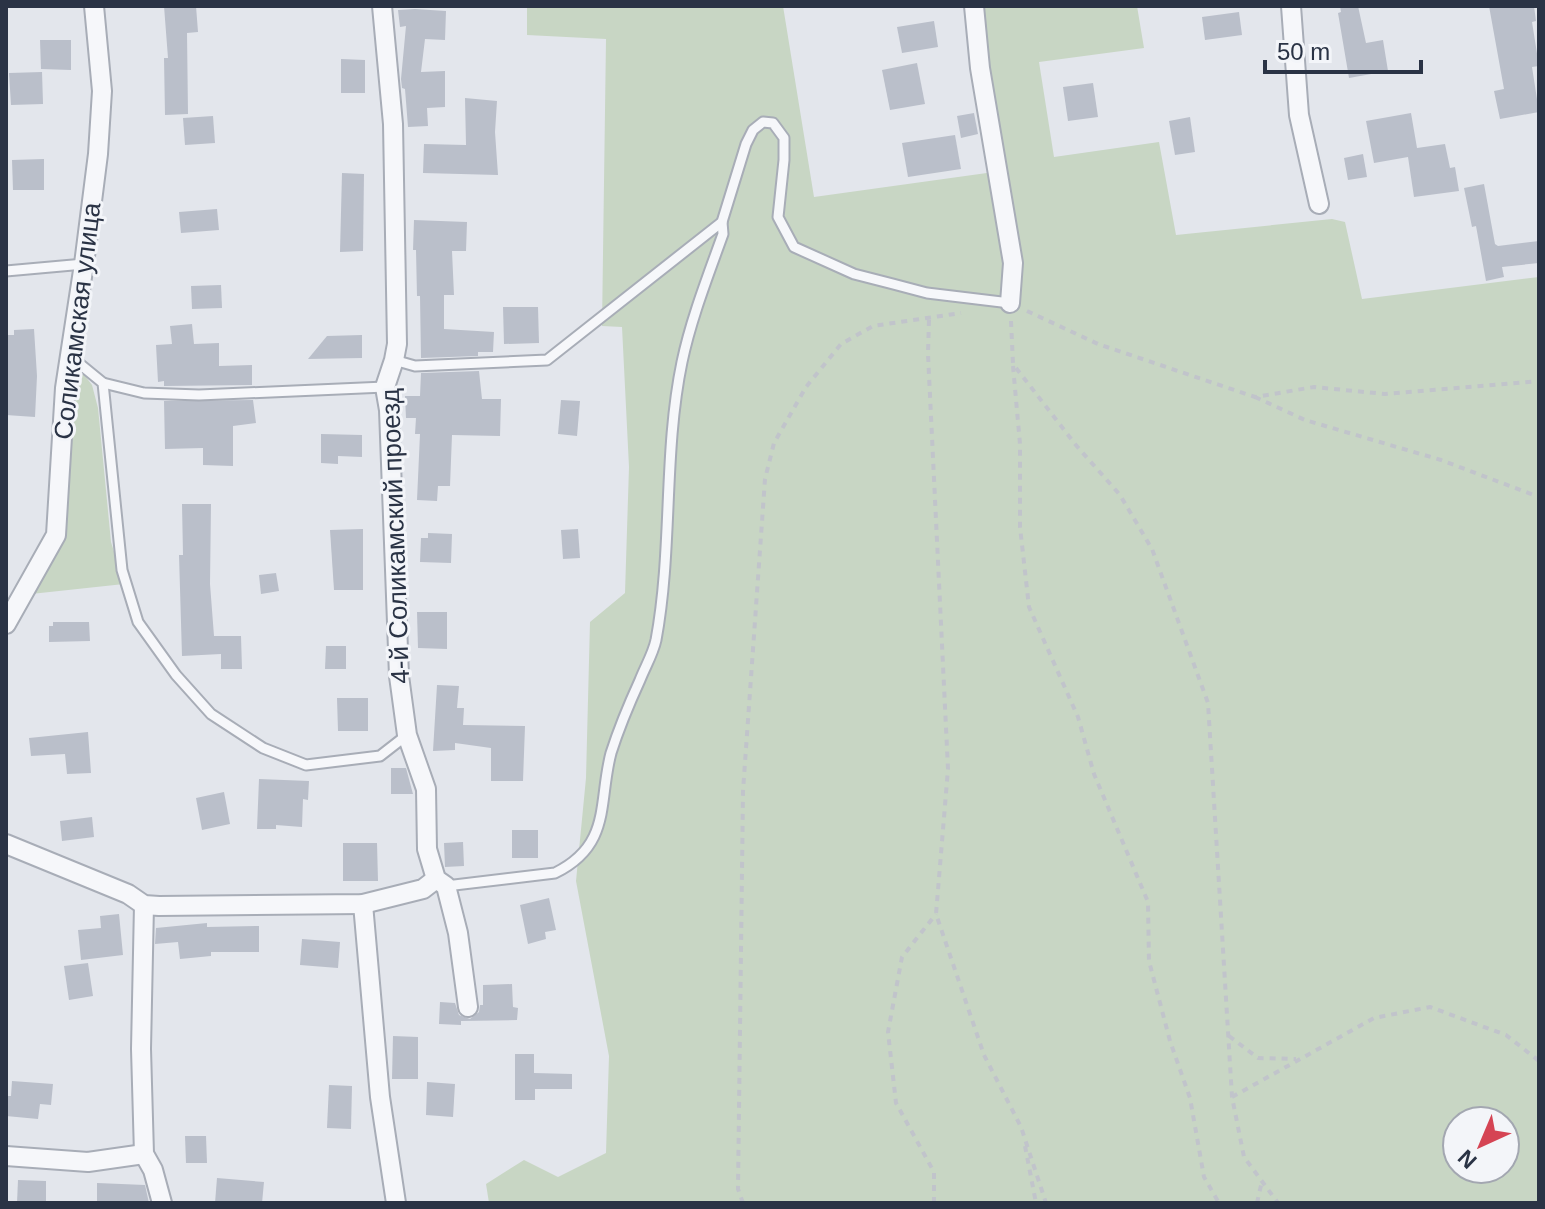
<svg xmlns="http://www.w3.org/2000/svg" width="1545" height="1209" font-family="Helvetica,sans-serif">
<rect width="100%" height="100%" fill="#e3e6ec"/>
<g fill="#c8d6c4" fill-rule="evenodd">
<path d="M527,6H783L814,197L994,172L969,6H1137L1144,48L1039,62L1054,157L1159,142L1176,235L1332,219L1345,222L1362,299L1539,277V1203H489L486,1184L524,1160L558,1177L606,1153L609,1056L576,881L586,778L590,622L625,593L629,467L622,327L602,326L606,39L527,35ZM1457,1121H1505V1169H1457Z"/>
<path d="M82,372L92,385L98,408L111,542L124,584L31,594L61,536L72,373Z"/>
</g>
<g fill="#babfca">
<path d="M164,6H196L198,32L187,33L188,114L165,115L164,58H168Z"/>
<path d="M1340,6H1358L1366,43L1383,40L1388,71L1349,78L1338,13L1341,12Z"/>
<path d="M1489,6H1534L1536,21L1532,22L1539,66L1532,67L1539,112L1500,119L1494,91L1504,89Z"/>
<path d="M415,9L446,11L445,40L425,39L421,72L445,71V107L427,108L428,126L408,127L405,89L402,88L401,79L406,26L400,27L398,10Z"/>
<path d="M1239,12L1242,35L1205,40L1202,17Z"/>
<path d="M934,21L938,47L902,53L897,27Z"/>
<path d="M40,40H71V70L41,69Z"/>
<path d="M341,59L365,60V93H341Z"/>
<path d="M917,63L925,104L890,110L882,70Z"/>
<path d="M42,72L43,104L11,105L9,73Z"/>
<path d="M1093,83L1098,117L1068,121L1063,87Z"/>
<path d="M465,98L497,101L495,132L498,175L423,173L424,144L466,145Z"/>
<path d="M974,113L978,134L961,138L957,116Z"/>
<path d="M1411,113L1417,148L1445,144L1450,168L1455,167L1459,191L1414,197L1408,157L1374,163L1366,121Z"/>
<path d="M213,116L215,143L185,145L183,118Z"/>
<path d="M1190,117L1195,152L1175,155L1169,121Z"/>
<path d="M955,135L961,169L908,177L902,143Z"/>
<path d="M1363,154L1367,177L1348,180L1344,158Z"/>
<path d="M44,159V190H13L12,160Z"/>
<path d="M342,173L364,174L363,251L340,252Z"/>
<path d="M1484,184L1495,244L1498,246L1539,241V263L1502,267L1504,277L1486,281L1476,226L1472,227L1464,188Z"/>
<path d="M217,209L219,230L181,233L179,212Z"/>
<path d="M414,220L467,222L466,251H452L454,295H444V329L494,332L493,352H478V356L421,358L420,296H417L416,250H413Z"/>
<path d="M221,285L222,308L192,309L191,286Z"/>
<path d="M503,307H538L539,343L504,344Z"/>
<path d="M192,324L194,344L219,343V366L252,365V385L164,386V381L158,382L156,345L172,344L170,326Z"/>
<path d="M34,329L37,376L35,417L6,415V335H14V330Z"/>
<path d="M362,335V358L308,359L327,336Z"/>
<path d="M479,371L482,399H501L500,436L452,435L450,486H438L437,501L417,500L420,434H415L416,418H406L405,396H420L421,373Z"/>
<path d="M253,400L256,423L233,426V466L203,465V448L165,449L164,401Z"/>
<path d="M561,400L580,401L577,436L558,434Z"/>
<path d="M321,434L362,435V457L338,456V464L321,463Z"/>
<path d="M182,504H211L210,584L214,636H241L242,669H221V654L182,656L179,555H183Z"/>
<path d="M363,529V590H334L330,530Z"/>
<path d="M578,529L580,558L563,559L561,530Z"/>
<path d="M428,533L452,534L451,563L420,562L421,538H428Z"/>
<path d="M276,573L279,591L261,594L259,575Z"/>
<path d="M417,612H447V649L418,648Z"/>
<path d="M53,622H89L90,641L49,642V626H53Z"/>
<path d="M326,646H346V669H325Z"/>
<path d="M437,685L459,686L457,708H464L463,725L525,726L523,781H491V748L455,743V750L433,751Z"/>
<path d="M337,698H368V731H338Z"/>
<path d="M88,732L91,773L67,774L65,754L31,756L29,738Z"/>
<path d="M391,768H406L413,794H391Z"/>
<path d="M259,779L309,781L308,800L303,799L302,827L276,825V829H257Z"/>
<path d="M224,792L230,824L202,830L196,798Z"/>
<path d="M92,817L94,837L62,841L60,821Z"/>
<rect x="512" y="830" width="26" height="28"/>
<path d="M463,842L464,866L445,867L444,843Z"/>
<path d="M343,843H377L378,881H343Z"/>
<path d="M549,898L556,930L545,932L546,939L528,944L520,905Z"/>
<path d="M119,914L123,955L81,960L78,930L101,928L100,916Z"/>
<path d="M207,923V927L259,926V952H211V956L180,959L178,942L155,944L156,928Z"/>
<path d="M302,939L340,942L338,968L300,965Z"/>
<path d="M88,963L93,996L69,1000L64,966Z"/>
<path d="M512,984L513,1007L518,1008L517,1020L461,1021V1025L439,1024L440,1002L455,1003L459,1015L470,1019L479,1012L480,1005H483V985Z"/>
<path d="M393,1036L418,1037V1079H392Z"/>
<path d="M515,1054H534V1073L572,1074V1089H535V1100H515Z"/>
<path d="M12,1081L53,1084L51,1105L40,1104L38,1119L6,1116V1096H11Z"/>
<path d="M427,1082L455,1084L453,1117L426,1115Z"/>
<path d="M329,1085L352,1086L351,1129L327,1128Z"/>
<path d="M185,1136H206L207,1163H186Z"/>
<path d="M217,1178L264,1182L262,1203H215Z"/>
<path d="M18,1180L46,1181V1203H17Z"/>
<path d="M97,1183L145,1185L149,1203H97Z"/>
</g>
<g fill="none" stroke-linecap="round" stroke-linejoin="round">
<g stroke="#a8adb7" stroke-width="13">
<g id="lane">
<path d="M6,271L84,264"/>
<path d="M70,356L103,383L122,570L138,622L176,675L211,714L263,748L306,765L380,756L407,735"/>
<path d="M394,360L415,366L547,360L722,222L746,144L753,130L763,122L773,123L784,138V160L778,217L794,247L854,274L893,284L927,293L1010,303"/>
<path d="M103,383L144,393L199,395L385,387"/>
<path d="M446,886L555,873C612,845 598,802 611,753C619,728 629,704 640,680C645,667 653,654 656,640C673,548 663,453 682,362C691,319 708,276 723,234L722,222"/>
</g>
</g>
<g stroke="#a8adb7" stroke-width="22">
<g id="street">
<path d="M382,6L393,124L397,344L394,360L385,387L389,410L399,676L407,735L426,789L427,849L436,879L446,886L458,933L468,1007"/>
<path d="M974,6L980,68L1013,263L1010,303"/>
<path d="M1291,6L1299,115L1319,204"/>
<path d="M6,624L56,535L65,388L84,264L98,154L102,91L94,6"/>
<path d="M6,844L128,894L144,905L159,906L363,904L423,889L436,879"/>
<path d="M363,904L380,1097L396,1203"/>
<path d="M144,905L141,1049L144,1154L153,1170L162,1203"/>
<path d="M6,1156L88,1162L144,1154"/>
</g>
</g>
<g stroke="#c1c4cb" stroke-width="4" stroke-dasharray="6 6" stroke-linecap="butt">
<path d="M1027,311L1098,344L1255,397L1314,387L1385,394L1539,381"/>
<path d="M929,320L928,354L948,769L936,914L984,1055L1021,1127L1046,1203"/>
<path d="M1011,321L1013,364L1075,444L1120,495L1152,549L1208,703L1232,1097L1244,1157L1278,1203"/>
<path d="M1013,366L1020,444V527L1029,607L1078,717L1094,774L1148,902L1149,961L1170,1041L1190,1098L1204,1177L1219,1203"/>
<path d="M1255,397L1305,420L1441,460L1539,497"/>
<path d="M1229,1036L1258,1058L1296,1059"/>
<path d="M1232,1097L1374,1018L1430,1007L1506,1035L1539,1061"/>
<path d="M1025,1146L1036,1203"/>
<path d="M743,1203L738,1189L743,791L765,479L774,443L806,387L841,344L873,326L961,313"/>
<path d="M934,1203V1172L896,1103L888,1032L902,957L936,914"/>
<path d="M1257,1203L1262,1181"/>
</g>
<use href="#lane" stroke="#f6f7fa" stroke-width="9"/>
<use href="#street" stroke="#f6f7fa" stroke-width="18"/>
</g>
<g text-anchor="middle" stroke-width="6" stroke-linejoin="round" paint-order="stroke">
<g font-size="26" fill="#2a3345" stroke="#f3f5f9">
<text transform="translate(77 321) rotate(-83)" y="9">Соликамская улица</text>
<text transform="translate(395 536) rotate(-92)" y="9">4-й Соликамский проезд</text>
</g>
</g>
<rect width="1545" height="1209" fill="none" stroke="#2a3345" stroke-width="16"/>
<g transform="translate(1481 1145) rotate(224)"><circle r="38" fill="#f3f5f9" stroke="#a3a7b1" stroke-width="2"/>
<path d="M0-6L14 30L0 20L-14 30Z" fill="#d54454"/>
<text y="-12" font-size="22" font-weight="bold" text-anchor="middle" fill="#2a3345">N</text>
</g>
<path d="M1265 60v12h156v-12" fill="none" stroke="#2a3345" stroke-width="4"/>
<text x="1277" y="60" font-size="24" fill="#2a3345" stroke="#f3f5f9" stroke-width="6" paint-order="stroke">50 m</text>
</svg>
